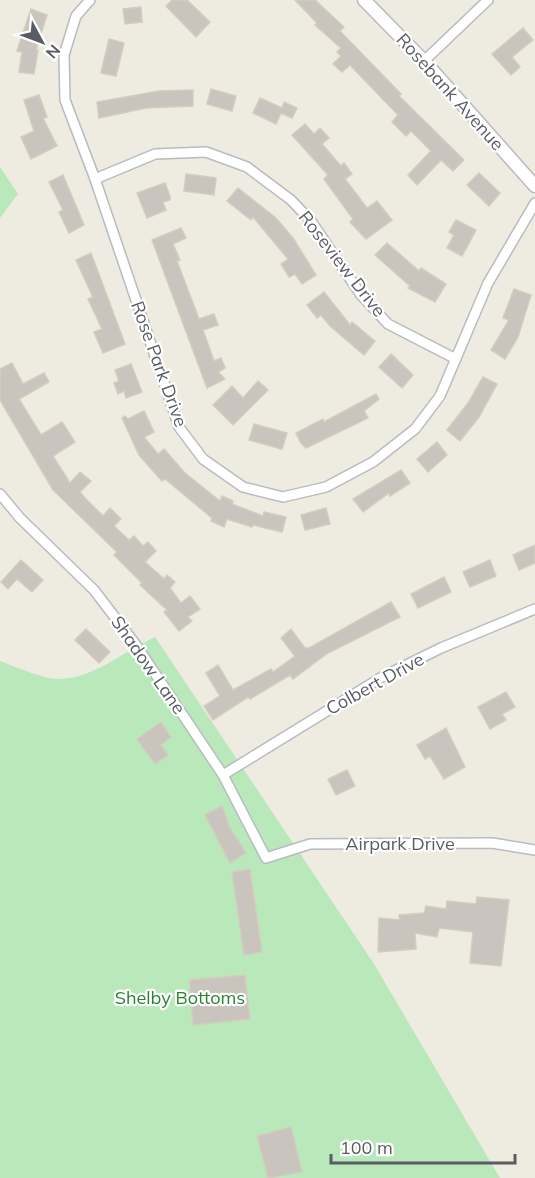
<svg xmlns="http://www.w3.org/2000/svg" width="535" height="1178" font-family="Mulish,sans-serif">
<rect width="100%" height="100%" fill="#eeebe0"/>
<g fill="#b9e9ba">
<path d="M0,167L18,194L0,218Z"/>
<path d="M155,637L374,964L500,1178H0V661C16,667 32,674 49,678C87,685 123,651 155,637Z"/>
</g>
<g fill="#c9c4bd" stroke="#d3cdbe" stroke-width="1.5">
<path d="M172,0H187L210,22L196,37L166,6Z"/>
<path d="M295,0H315L344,27L340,31L401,94L399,96L464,160L453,171L441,160L417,185L408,175L431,151L411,131L406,136L392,122L398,115L350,65L342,72L333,64L341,56L337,52L341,48L315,25L317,23Z"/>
<path d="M141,7L142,22L125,24L123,9Z"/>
<path d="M31,9L47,15L36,50H38L34,74L19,72L22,52L17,51Z"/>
<path d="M523,28L533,40L512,57L520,67L511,75L492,54Z"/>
<path d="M109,39L124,43L116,76L101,73Z"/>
<path d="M211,89L236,96L232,111L207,104Z"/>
<path d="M193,90V106L146,108L99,118L97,102L159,91Z"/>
<path d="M39,95L47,117L43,118L57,146L31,159L21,137L34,131L24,100Z"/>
<path d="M260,98L282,108L284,102L297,108L292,118L281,113L276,124L253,113Z"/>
<path d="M305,124L314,134L320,128L329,138L322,144L341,166L344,163L352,174L345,179L367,208L377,201L392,220L366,239L350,222L353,219L324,179L328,175L292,135Z"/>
<path d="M479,173L500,193L489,206L467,185Z"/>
<path d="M186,174L216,178L214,195L184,191Z"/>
<path d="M63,175L84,225L69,233L59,212L63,210L49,182Z"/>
<path d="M165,183L170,196V200L163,202L166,210L147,218L137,193Z"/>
<path d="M238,188L276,218L293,238L316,275L302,284L295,274L289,277L281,264L288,259L253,217L251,220L227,201Z"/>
<path d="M456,220L476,230L462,256L447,248L454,235L449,232Z"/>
<path d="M181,228L186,238L173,244L180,260L177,261L199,319L214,314L218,325L203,330L214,361L221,358L225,368L218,372L225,379L207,388L152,240Z"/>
<path d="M387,243L419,271L421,268L446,284L435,302L408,288L410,286L375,255Z"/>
<path d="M91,253L125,344L103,353L94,332L102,329L88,299L93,297L76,260Z"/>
<path d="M514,289L531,295L518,337L505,359L491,350L509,320L503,318Z"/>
<path d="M324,292L350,325L352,322L375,341L364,355L330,326L321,315L317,318L307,305Z"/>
<path d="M391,354L413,375L402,388L379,367Z"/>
<path d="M12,363L23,384L44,373L49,382L19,399L41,435L62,422L75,442L53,456L70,483L80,472L91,481L80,492L86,499L103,516L110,508L121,519L114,526L129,540L134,536L143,546L148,542L156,551L145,562L164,579L167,575L175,582L170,588L181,603L190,596L200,609L188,617L192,621L179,631L164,612L167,610L140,585L142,583L114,555L117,552L53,490L0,400V369Z"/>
<path d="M131,364L142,392L126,398L124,391L118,394L114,383L119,381L115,370Z"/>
<path d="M483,377L497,384L479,417L460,441L447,430L468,403Z"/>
<path d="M258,381L268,390L233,425L213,405L232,386L243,398Z"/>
<path d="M376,394L379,399L364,411L368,418L306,448L301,443L296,433L323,419L324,422Z"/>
<path d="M144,411L154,432L144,437L158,454L164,449L185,473L220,501L222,496L233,501L232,504L263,516L264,512L286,517L282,532L253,525L252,527L227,519L224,527L211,521L212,518L165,479L162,481L139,455L122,418L125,416L128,419Z"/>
<path d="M254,424L287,433L282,449L249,440Z"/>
<path d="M437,442L447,455L428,472L417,459Z"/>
<path d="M401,470L410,483L390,496L389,493L363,512L353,499Z"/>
<path d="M326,508L330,524L305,530L301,515Z"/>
<path d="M535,545V563L519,570L513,555Z"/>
<path d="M21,560L43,580L32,592L17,579L8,589L1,582Z"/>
<path d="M490,560L496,576L470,587L463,572Z"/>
<path d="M444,577L451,592L418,608L411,594Z"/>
<path d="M391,602L400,617L328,653L293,679L290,675L250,699L248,697L213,720L204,706L220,696L206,673L218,665L233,690L271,669L273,672L295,656L281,638L291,629L305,648H309Z"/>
<path d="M86,629L110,652L99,663L75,640Z"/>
<path d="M506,692L515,707L502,714L506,720L490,729L478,707Z"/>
<path d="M161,722L171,737L161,745L168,755L155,764L137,739Z"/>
<path d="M446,728L465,767L444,779L430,756L425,759L417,745Z"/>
<path d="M347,770L355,786L336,795L328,779Z"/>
<path d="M222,806L230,828L246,853L230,863L205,815Z"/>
<path d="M250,869L262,952L244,955L232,872Z"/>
<path d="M477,897L509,900L501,966L470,963L473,932L439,928L437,937L415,933L416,949L378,952L379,918L400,920L399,915L424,913L426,906L446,909L447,901L476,904Z"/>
<path d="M245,975L250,1019L193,1025L189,980Z"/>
<path d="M291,1127L302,1172L268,1178L257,1136Z"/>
</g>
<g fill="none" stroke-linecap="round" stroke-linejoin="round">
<g stroke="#b8bbc1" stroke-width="12">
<g id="minor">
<path d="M90,0L76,16L64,55L65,100L95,179L179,427L203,459L243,487L283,497L326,487L373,462L415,429L440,396L488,283L535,203"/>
<path d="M424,61L488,0"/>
<path d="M95,179L155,154L206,152L247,167L291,200L311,221L361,295L388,324L456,359"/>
<path d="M0,494L20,518L94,590L136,645L223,775L266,858L310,844L492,843L535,850"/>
<path d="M223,775L382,677L441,648L535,609"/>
</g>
</g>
<g stroke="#b8bbc1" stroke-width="15">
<path id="tertiary" d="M364,0L424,61L535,186"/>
</g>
<use href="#minor" stroke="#fff" stroke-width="9"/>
<use href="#tertiary" stroke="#fff" stroke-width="12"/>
</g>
<g text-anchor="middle" stroke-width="4.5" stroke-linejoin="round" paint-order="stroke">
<g font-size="18" fill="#595d63" stroke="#fff">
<text transform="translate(450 92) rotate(48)" y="6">Rosebank Avenue</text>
<text transform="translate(342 264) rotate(52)" y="6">Roseview Drive</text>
<text transform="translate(159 364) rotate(70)" y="6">Rose Park Drive</text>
<text transform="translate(148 665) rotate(55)" y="6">Shadow Lane</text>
<text transform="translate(375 684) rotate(-29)" y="6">Colbert Drive</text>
<text x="400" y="850">Airpark Drive</text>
</g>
<g font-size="18" fill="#2a8230" stroke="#fff">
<text x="180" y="1004">Shelby Bottoms</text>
</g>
</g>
<g transform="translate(42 42) rotate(131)" stroke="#ffffff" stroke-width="4.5" paint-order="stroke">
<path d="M0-4.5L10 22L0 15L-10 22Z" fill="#595d63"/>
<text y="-9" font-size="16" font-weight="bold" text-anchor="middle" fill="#595d63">N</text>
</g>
<path d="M331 1154v9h184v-9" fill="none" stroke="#595d63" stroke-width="3"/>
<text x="340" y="1154" font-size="18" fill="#595d63" stroke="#ffffff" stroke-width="4.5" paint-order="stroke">100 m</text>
</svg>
